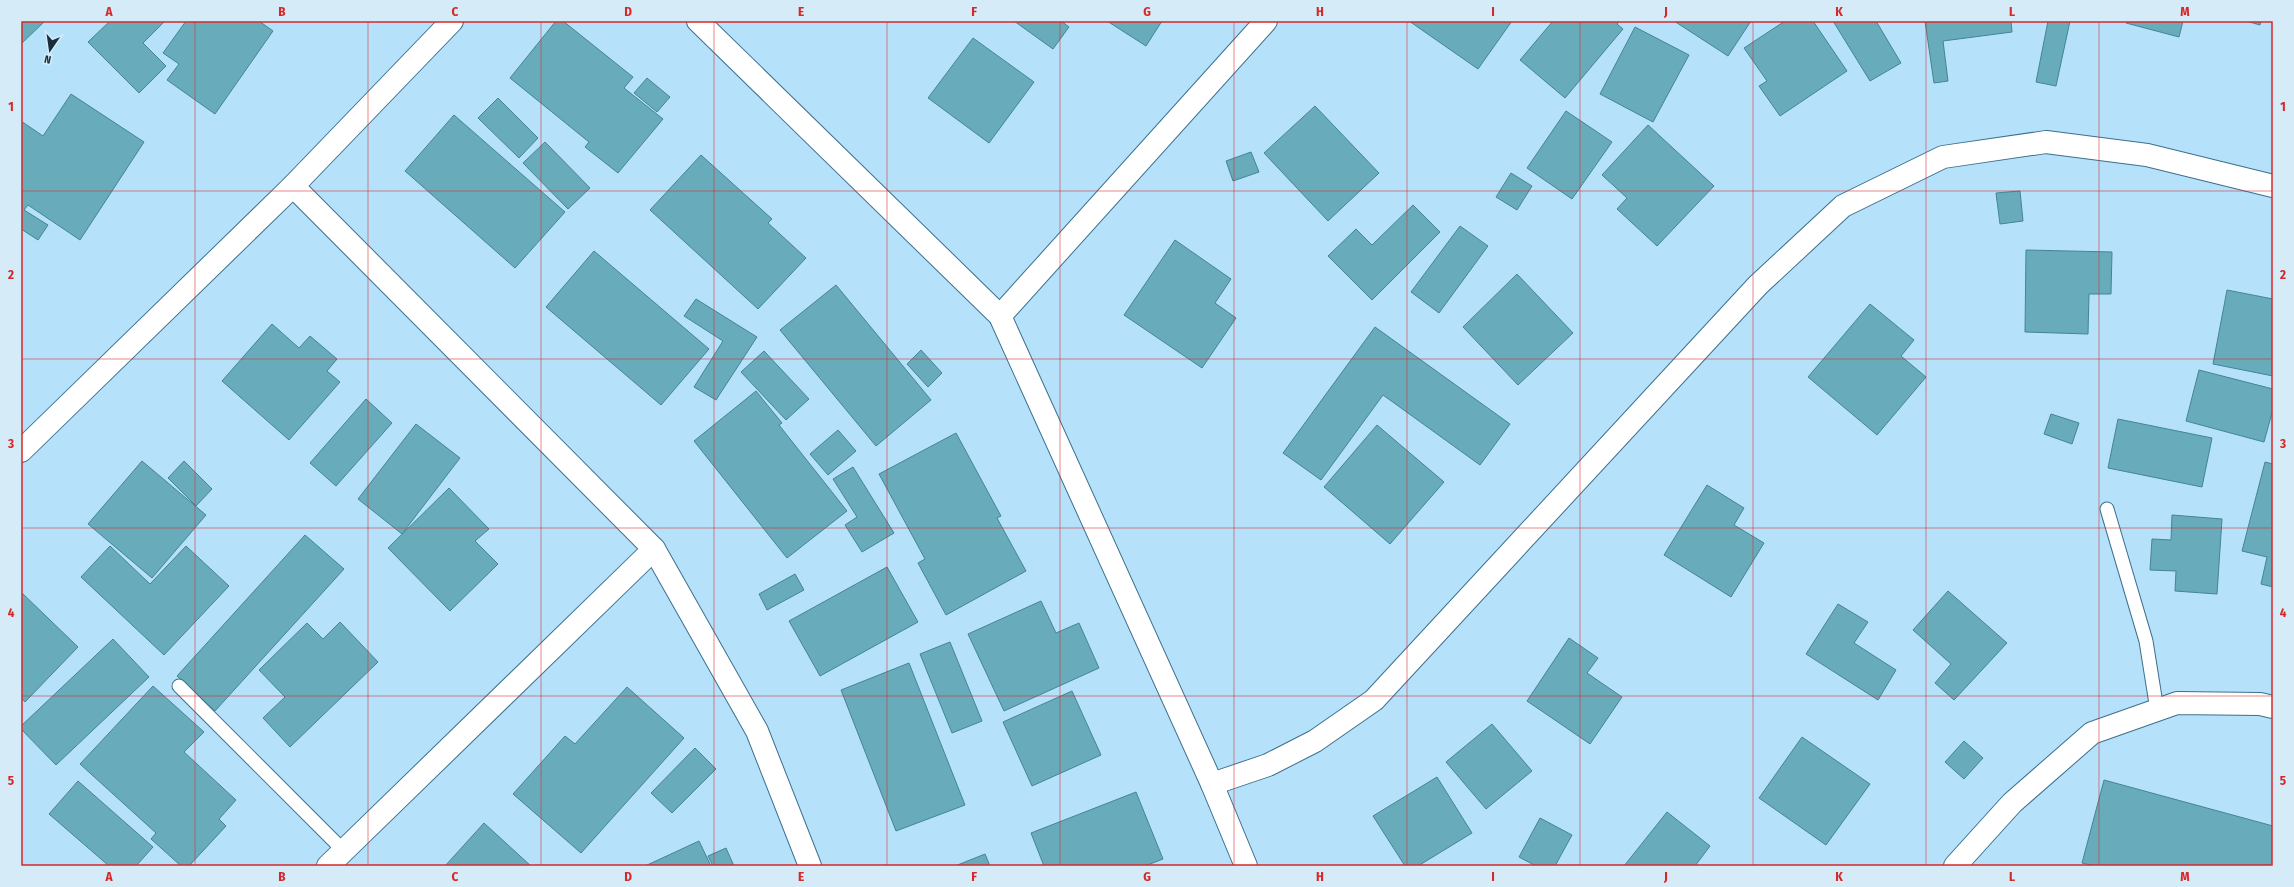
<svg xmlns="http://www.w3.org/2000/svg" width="2294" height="887" font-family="'Fira Sans Condensed',sans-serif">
<rect width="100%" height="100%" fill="#b6e1fb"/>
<g fill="#68abbb" stroke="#438595">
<path d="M21,21H45L21,44Z"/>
<path d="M110,21H165L143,43L166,66L139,93L88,42Z"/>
<path d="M186,21H259L273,31L215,114L167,80L179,64L163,53Z"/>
<path d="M556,21H563L633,77L624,88L663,119L618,173L585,147L589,142L510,78Z"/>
<path d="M1014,21H1061L1069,27L1053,49Z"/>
<path d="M1107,21H1162L1146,46Z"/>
<path d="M1409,21H1512L1478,69Z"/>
<path d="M1553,21H1620L1617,24L1623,29L1565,98L1520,60Z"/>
<path d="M1674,21H1751L1728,56Z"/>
<path d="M1785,21H1813L1847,71L1780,116L1759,86L1767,81L1744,48Z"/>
<path d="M1833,21H1876L1901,63L1870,81Z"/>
<path d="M1925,21H2011L2012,32L1943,41L1948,81L1934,83Z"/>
<path d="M2048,21H2070L2056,86L2036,82Z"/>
<path d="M2126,21H2183L2179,37L2126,23Z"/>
<path d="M2246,21H2261L2260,25Z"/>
<path d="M1635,27L1689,55L1653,122L1600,94Z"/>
<path d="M973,38L1034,82L989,143L928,98Z"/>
<path d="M647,78L670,97L657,112L634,93Z"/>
<path d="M71,94L144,142L80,240L28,205L24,210L48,225L38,240L21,229V121L43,136Z"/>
<path d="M498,98L538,138L519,158L478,118Z"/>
<path d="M1315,106L1379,173L1328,221L1264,153Z"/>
<path d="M1566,111L1612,142L1572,199L1527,168Z"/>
<path d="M454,115L565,212L515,268L405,171Z"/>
<path d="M1648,125L1714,186L1657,246L1617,209L1627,198L1602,175Z"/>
<path d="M545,142L590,188L568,209L523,163Z"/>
<path d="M1251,152L1259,172L1233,181L1226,161Z"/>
<path d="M701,155L772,219L768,223L806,258L758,309L650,210Z"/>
<path d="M1511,173L1532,186L1517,210L1496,197Z"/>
<path d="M2020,191L2023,221L2000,224L1996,193Z"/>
<path d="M1413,205L1440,232L1372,300L1328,256L1356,229L1372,245Z"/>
<path d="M1460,226L1488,246L1439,313L1411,292Z"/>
<path d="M1175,240L1231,279L1215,303L1236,318L1202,368L1124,315Z"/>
<path d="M2026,250L2112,252L2111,294H2089L2088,334L2025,332Z"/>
<path d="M594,251L709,349L661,405L546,307Z"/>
<path d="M1517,274L1573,333L1518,385L1463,327Z"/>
<path d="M836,285L931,400L876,446L780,330Z"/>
<path d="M2227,290L2273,299V376L2213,364Z"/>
<path d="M696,299L757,337L716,400L694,387L723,341L684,316Z"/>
<path d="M1870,304L1914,340L1901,356L1926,377L1877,435L1808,377Z"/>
<path d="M272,324L299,348L310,336L337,359L327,371L340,382L289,440L222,381Z"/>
<path d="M1375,327L1510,424L1480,465L1383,395L1321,480L1283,453Z"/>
<path d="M921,350L942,373L928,387L907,364Z"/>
<path d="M764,351L809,399L786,420L741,372Z"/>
<path d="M2199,370L2273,389V409L2264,442L2186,421Z"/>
<path d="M756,391L782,423L779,425L847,511L787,558L694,441Z"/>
<path d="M366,399L392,423L336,486L310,463Z"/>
<path d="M2051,414L2079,423L2072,444L2044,434Z"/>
<path d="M2118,419L2212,438L2202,487L2108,468Z"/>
<path d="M416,424L460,458L402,534L358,499Z"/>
<path d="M1377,425L1444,482L1390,544L1324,487Z"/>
<path d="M838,430L856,451L828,475L810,454Z"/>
<path d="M956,433L1001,516L997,518L1026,571L946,615L918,563L925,559L879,474Z"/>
<path d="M142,461L206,515L152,578L88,524Z"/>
<path d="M184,461L212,489L196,506L168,478Z"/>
<path d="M2265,462L2273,464V587L2261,584L2267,557L2242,551Z"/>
<path d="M853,467L894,533L862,552L845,525L857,517L833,479Z"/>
<path d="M1707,485L1744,508L1734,525L1764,543L1731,597L1664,555Z"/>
<path d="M449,488L489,529L475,541L498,564L450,611L388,548Z"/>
<path d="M2172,515L2222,519L2217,594L2175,591L2176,571L2150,570L2152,539L2171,540Z"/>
<path d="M305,535L344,569L215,711L177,676Z"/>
<path d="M110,546L150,584L186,546L229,586L164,655L81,577Z"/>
<path d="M887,567L918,622L820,676L789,621Z"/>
<path d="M795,574L804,590L767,610L759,594Z"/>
<path d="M1948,591L2007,643L1954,700L1935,683L1951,664L1913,630Z"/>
<path d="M21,592L78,647L25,702L21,698Z"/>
<path d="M1041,601L1056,633L1079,623L1099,668L1004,711L968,634Z"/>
<path d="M1838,604L1868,622L1854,643L1896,670L1878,700L1806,654Z"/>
<path d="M340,622L378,662L290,747L263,718L285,697L259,670L307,623L323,639Z"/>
<path d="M1569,638L1598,658L1587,673L1622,697L1590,744L1527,701Z"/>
<path d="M113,639L149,677L56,765L21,729V726Z"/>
<path d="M950,642L982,721L952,733L920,654Z"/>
<path d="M909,663L965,805L896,831L841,690Z"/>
<path d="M153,686L204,732L184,752L236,800L219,819L226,826L189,866H181L151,839L156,833L80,764Z"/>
<path d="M627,687L684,738L581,853L513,794L565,736L575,744Z"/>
<path d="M1072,691L1101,755L1032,786L1003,722Z"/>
<path d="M1492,724L1532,771L1486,809L1446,762Z"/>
<path d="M1802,737L1870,784L1826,845L1759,798Z"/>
<path d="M1964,741L1983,758L1964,779L1945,762Z"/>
<path d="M695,748L716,769L672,813L651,793Z"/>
<path d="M1437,777L1472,833L1418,866H1405L1373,816Z"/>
<path d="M2104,780L2273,826V866H2095L2082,863Z"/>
<path d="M78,781L153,847L136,866H109L49,814Z"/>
<path d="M1136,792L1163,859L1145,866H1044L1031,833Z"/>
<path d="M1667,812L1710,846L1695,866H1624Z"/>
<path d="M1540,818L1572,835L1555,866H1536L1519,857Z"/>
<path d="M484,823L531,866H445Z"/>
<path d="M699,841L711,866H645Z"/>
<path d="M726,848L734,866H713L708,856Z"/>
<path d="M985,854L990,866H955Z"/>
</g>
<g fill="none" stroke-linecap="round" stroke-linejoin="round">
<g stroke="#3c708d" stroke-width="15">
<g id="service">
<path d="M2107,509L2146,641L2157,710"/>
<path d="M179,686L344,851"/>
</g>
</g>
<g stroke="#3c708d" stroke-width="24">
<g id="minor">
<path d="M698,21L1000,316L1212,784L1246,866"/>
<path d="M293,186L654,549L757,731L810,866"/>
<path d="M1000,316L1266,21"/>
<path d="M21,451L293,186L452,21"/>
<path d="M1212,784L1268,765L1315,741L1374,700L1758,285L1843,206L1943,157L2046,142L2147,155L2273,186"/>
<path d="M328,866L654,549"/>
<path d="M1955,866L2012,803L2092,733L2177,703L2260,704L2273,707"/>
</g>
</g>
<use href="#service" stroke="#fff" stroke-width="13"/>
<use href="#minor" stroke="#fff" stroke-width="22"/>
</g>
<path fill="none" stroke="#d62828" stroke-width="1" stroke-opacity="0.55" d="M195,21V866M368,21V866M541,21V866M714,21V866M887,21V866M1060,21V866M1234,21V866M1407,21V866M1580,21V866M1753,21V866M1926,21V866M2099,21V866M21,191H2273M21,359H2273M21,528H2273M21,696H2273"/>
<rect width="2294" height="887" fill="none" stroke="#d6ebf8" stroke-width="44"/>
<g transform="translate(50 50) rotate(193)" stroke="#d6ebf8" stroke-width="3" paint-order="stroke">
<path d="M0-3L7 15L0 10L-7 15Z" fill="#192e3b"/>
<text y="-6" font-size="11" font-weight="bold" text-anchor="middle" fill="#192e3b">N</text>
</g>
<rect x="22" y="22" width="2250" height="843" fill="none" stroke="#d62828" stroke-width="1.5"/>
<g font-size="13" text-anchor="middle" font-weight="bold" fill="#d62828">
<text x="109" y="16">A</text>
<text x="282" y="16">B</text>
<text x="455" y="16">C</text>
<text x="628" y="16">D</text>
<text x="801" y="16">E</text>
<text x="974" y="16">F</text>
<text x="1147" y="16">G</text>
<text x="1320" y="16">H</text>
<text x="1493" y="16">I</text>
<text x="1666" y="16">J</text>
<text x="1839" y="16">K</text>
<text x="2012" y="16">L</text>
<text x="2185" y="16">M</text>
<text x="11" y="111">1</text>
<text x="2283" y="111">1</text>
<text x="11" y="279">2</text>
<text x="2283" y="279">2</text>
<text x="11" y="448">3</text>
<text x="2283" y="448">3</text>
<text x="11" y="617">4</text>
<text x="2283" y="617">4</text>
<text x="11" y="785">5</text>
<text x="2283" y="785">5</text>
<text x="109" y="881">A</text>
<text x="282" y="881">B</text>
<text x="455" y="881">C</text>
<text x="628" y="881">D</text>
<text x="801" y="881">E</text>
<text x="974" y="881">F</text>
<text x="1147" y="881">G</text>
<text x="1320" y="881">H</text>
<text x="1493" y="881">I</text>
<text x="1666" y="881">J</text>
<text x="1839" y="881">K</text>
<text x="2012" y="881">L</text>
<text x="2185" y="881">M</text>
</g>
</svg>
